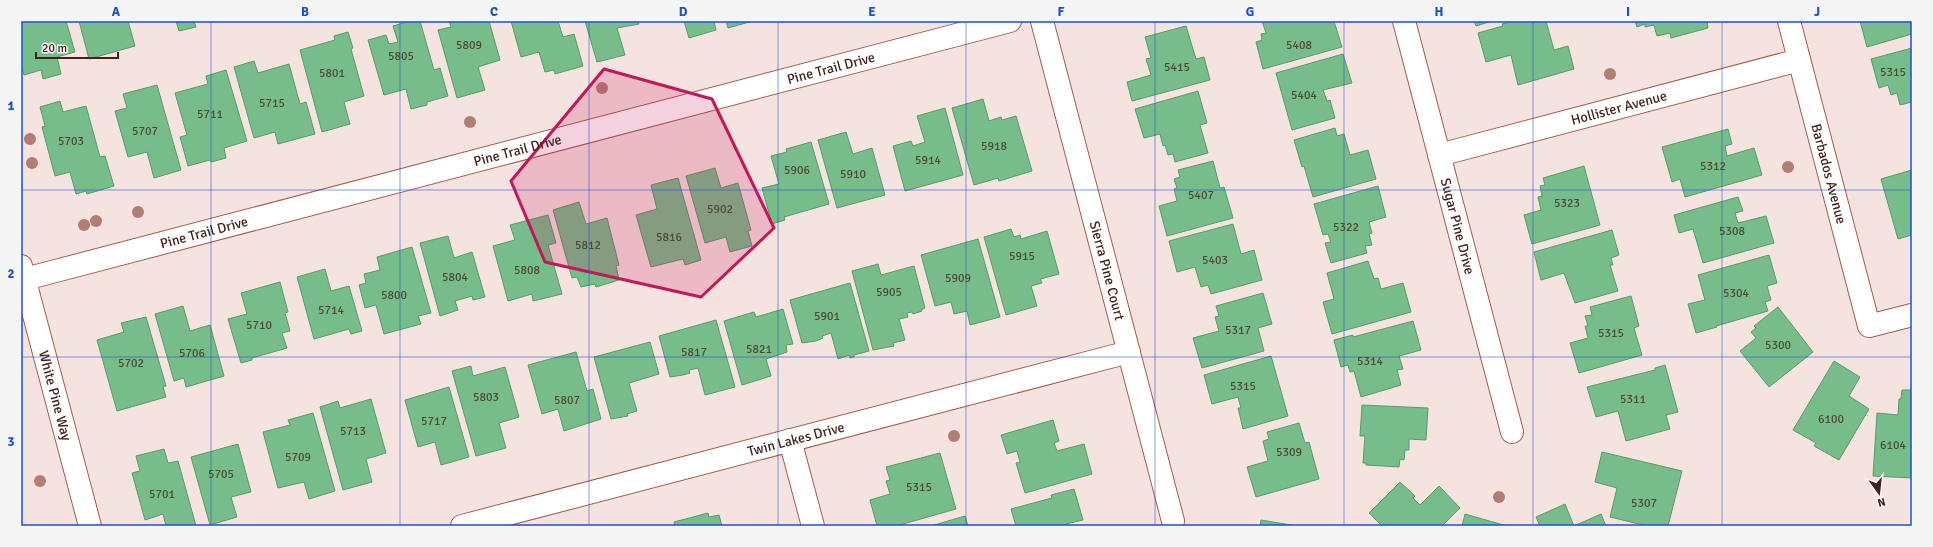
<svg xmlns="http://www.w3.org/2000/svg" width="1933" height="547" font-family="Signika,sans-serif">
<rect width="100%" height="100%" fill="#f5e3df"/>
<g fill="#77bd8a" stroke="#569b6a">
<path d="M21,21H66L75,52L57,57L61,74L43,79L41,70L24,75L21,65Z"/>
<path d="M79,21H128L135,46L89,59Z"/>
<path d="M176,21H194L196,27L179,31Z"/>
<path d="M410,21H420L434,70L440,68L448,96L427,102V105L411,109L406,89L384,95L368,40L386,35L389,44L398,42L393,26Z"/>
<path d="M449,21H489L500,60L478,67L485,90L457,98L438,30L451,27Z"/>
<path d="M511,21H558L563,37L574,34L583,66L555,74L554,70L545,72L539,52L521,57Z"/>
<path d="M585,21H638L639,24L617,28L625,55L597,62Z"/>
<path d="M684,21H714L716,30L689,38Z"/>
<path d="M726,21H753L728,28Z"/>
<path d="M1262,21H1334L1342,47L1263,69L1256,42L1262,40L1261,34L1266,33Z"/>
<path d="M1474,21H1492L1476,26Z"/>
<path d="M1513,21H1546L1554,50L1568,46L1574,69L1518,85L1511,55L1486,62L1478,33L1503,26L1502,24Z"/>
<path d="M1635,21H1707L1708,28L1671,38L1670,33L1657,36L1654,25L1645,27V24L1637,27Z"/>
<path d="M1860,21H1912V34L1867,47Z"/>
<path d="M1186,26L1196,59L1204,57L1210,80L1132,101L1127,82L1151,75L1146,59L1151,58L1145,37Z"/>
<path d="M348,32L353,48L351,49L364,96L344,102L350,124L322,132L300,50L335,40L334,36Z"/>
<path d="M1912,48V102L1900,105L1897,93L1891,95L1888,85L1879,88L1871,59Z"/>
<path d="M1343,54L1352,83L1323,90L1327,101L1330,100L1335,118L1292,130L1276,73Z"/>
<path d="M254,61L258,73L289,64L300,104L306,102L315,134L278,144L275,132L254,138L234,67Z"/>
<path d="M226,70L247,141L224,148L226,158L211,162L210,160L188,166L180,137L187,135L175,93L208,84L206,76Z"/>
<path d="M157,85L181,170L154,178L147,152L128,157L115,111L127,108L123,94Z"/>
<path d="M1198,91L1207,123L1200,125L1208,153L1175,162L1173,154L1168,155L1165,145L1163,146L1160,134L1144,138L1135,109Z"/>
<path d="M983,99L989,121L1001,117L1002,120L1016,116L1032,171L999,181L998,178L974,185L952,108Z"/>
<path d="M60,101L63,112L86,106L100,157L105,156L114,186L87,194L86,191L76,194L70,172L55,176L42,127L45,126L40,107Z"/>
<path d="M945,108L963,175L905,191L893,146L911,141L913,146L925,142L917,116Z"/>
<path d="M1335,128L1337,136L1344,134L1350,155L1368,150L1376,179L1313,197L1304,166L1302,167L1294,140Z"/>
<path d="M1728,129L1732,144L1725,146L1727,156L1754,148L1762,175L1685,197L1680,179L1672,182L1662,147Z"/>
<path d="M846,132L853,154L872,148L885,195L837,208L818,140Z"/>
<path d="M811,142L829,204L784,217L785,220L772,224L762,188L779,184L771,156L787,152L786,149Z"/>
<path d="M1213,161L1220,188L1224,187L1233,218L1167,236L1159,206L1177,201L1174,189L1177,188L1174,179L1180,177L1178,170Z"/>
<path d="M1584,166L1600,225L1532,244L1524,215L1541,210L1538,197L1542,196L1540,186L1545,185L1543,178Z"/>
<path d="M715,168L721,188L738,183L751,230L748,231L752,246L730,252L726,237L705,243L686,176Z"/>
<path d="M1912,170V235L1898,239L1881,179Z"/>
<path d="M678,178L701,260L685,265L683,259L651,267L636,215L657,209L651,185Z"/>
<path d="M1378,186L1386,217L1369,222L1372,233L1369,234L1372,245L1365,246L1367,253L1331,263L1325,243L1331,242L1328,234L1323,235L1314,204Z"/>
<path d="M1738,197L1743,211L1735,213L1738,223L1766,216L1774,243L1703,263L1693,229L1679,233L1674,215Z"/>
<path d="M579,202L586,224L607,218L619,265L616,266L619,280L596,287L595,284L581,287L577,277L572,278L553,210Z"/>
<path d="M548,215L556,243L548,245L562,294L533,301L532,294L508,301L493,246L515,240L510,225Z"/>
<path d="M1233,224L1241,254L1254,250L1262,280L1211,294L1208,285L1201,287L1195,267L1177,272L1169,241Z"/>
<path d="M1011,229L1014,237L1020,235L1021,239L1047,231L1059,274L1040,279L1042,283L1031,286L1037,306L1006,315L984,237Z"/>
<path d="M1612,230L1619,255L1611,258L1613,265H1610L1618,291L1575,303L1564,273L1541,280L1534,252Z"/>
<path d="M448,236L454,258L472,252L485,297L473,300L472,296L455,301L458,310L440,316L420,243Z"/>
<path d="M978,239L1000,317L970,325L967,311L954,314L951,302L935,306L921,255Z"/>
<path d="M412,247L431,313L418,316L421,324L384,334L376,305L365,308L359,285L366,283L364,274L380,270L377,257Z"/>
<path d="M1769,255L1777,283L1767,286L1771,300L1765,302L1768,311L1716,326L1717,327L1696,333L1688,304L1705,300L1698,275Z"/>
<path d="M1368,261L1374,279L1378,278L1381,289L1403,283L1411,312L1332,334L1323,302L1334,299L1327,273Z"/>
<path d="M878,264L881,275L914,266L925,308L921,310L922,311L913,314L912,312L907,313L908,317L899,319L905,340L893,343L894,346L873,350L852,271Z"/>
<path d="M325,269L331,291L349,286L362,331L351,334L349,329L314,339L297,277Z"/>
<path d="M280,282L288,312L285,313L290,331L282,333L287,348L252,358V360L241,363L228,319L247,314L241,293Z"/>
<path d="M850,283L869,351L854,355V357L850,358L849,355L838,359L831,333L822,336L823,338L816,341L802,343L790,300Z"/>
<path d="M1263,293L1272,324L1258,328L1264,351L1202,368L1193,338L1219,331L1215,317L1219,316L1216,306Z"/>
<path d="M1631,296L1639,326L1634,328L1642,355L1579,373L1570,343L1588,338L1585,326H1588L1585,316L1592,315L1590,307Z"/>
<path d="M183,306L190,331L210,325L224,376L186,387L184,378L174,381L155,314Z"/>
<path d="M1778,307L1813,352L1769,387L1740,351L1756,338L1751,332L1756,328L1754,326Z"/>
<path d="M783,309L793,344L786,345L787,352L766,359L771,376L742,385L724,321L754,312L756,317Z"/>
<path d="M146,317L166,386L163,387L166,397L117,411L97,340L124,332L121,323Z"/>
<path d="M716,320L735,387L705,395L698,368L689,370L690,373L683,375L670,377L659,336Z"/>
<path d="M1413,321L1421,350L1399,356L1403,369L1397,370L1401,385L1361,397L1354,371L1350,372L1348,365L1341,367L1334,340L1353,335V337Z"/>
<path d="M650,342L659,374L629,383L637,411L627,414L628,416L611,419L594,357Z"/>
<path d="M576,352L587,391L593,389L601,419L564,431L558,409L542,414L528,365Z"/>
<path d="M1271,356L1288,416L1243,429L1238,408H1241L1238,397L1212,404L1204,375Z"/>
<path d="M1834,361L1860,377L1849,396L1869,409L1839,460L1814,446L1816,443L1793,430Z"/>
<path d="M1665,365L1678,412L1666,415L1670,429L1626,441L1618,411L1596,417L1587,387L1655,370V368Z"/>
<path d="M471,366L473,376L505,367L519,417L499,423L506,448L476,456L452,371Z"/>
<path d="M449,387L469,457L441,465L435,442L418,447L405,400Z"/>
<path d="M1902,390H1912V478L1873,476L1877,413L1898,415L1899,399H1901Z"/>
<path d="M371,399L386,453L366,459L372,482L343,490L320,407L338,401L340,408Z"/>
<path d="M1362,405L1428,408L1426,440L1409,439V450H1405L1404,460L1400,459L1399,467L1366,465V463H1363L1365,436H1360Z"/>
<path d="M313,413L335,491L309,499L304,482L278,488L263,432L290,425L288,420Z"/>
<path d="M1053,420L1059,441L1054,443L1057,451L1084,444L1092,474L1025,493L1016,463L1020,462L1017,451L1007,454L1001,435Z"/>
<path d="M1299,423L1305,443L1309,442L1319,479L1256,497L1247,467L1268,461L1263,441L1269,439L1267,432Z"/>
<path d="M238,444L251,492L231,497L237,517L210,525L191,457Z"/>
<path d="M164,449L168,463L178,461L196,526H166L163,514L145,520L132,473L140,471L136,456Z"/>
<path d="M1602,452L1682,471L1668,526H1647L1610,517L1617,488L1595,482Z"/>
<path d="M940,453L956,509L896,526H877L870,500L890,494L886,481L890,480L886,467Z"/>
<path d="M1400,482L1415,496L1413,498L1420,505L1439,486L1460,508L1442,526H1382L1369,513Z"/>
<path d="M1074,489L1083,520L1066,524V526H1016L1011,509L1052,498L1051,495Z"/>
<path d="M1565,504L1574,526L1601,514L1606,526H1540L1536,517Z"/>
<path d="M708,513L709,517L719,515L722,526H675L674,522Z"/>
<path d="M1465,514L1507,526H1462Z"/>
<path d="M965,516L968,526H931Z"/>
<path d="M1261,520L1297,526H1260Z"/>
</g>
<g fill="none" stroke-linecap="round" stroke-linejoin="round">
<g stroke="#a75b4d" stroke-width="24">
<g id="minor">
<path id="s1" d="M1042,21L1173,521"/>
<path id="s2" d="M1404,21L1512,432"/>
<path id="s3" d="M1789,21L1869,326L1912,315"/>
<path id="s4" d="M1439,155L1799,60"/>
<path id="s5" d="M21,266L90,526"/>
<path id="s6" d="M25,279L1010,21"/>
<path d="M790,440L813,526"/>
<path id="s7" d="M462,526L1129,352"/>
</g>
</g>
<use href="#minor" stroke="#fff" stroke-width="22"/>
</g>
<g fill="#b47d74">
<circle cx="1610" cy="74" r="6"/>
<circle cx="602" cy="88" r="6"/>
<circle cx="470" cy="122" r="6"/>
<circle cx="30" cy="139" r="6"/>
<circle cx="32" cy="163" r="6"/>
<circle cx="1788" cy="167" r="6"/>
<circle cx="138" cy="212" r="6"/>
<circle cx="96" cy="221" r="6"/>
<circle cx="84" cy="225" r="6"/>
<circle cx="954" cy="436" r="6"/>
<circle cx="40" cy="481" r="6"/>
<circle cx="1499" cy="497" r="6"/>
</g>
<path fill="#c2185b" fill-opacity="0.2" stroke="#c2185b" stroke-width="3" stroke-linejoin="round" d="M604,69L712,99L774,228L701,297L545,262L511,181Z"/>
<path fill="none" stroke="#1d4ed8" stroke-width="1" stroke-opacity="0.55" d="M211,21V526M400,21V526M589,21V526M778,21V526M966,21V526M1155,21V526M1344,21V526M1533,21V526M1722,21V526M21,190H1912M21,357H1912"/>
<g text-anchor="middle" stroke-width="3.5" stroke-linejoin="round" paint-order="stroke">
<g font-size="12" fill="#504938">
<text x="469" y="49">5809</text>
<text x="1299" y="49">5408</text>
<text x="401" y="60">5805</text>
<text x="1177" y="71">5415</text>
<text x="1893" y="76">5315</text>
<text x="332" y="77">5801</text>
<text x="1304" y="99">5404</text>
<text x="272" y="107">5715</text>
<text x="210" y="118">5711</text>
<text x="145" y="135">5707</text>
<text x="71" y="145">5703</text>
<text x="994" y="150">5918</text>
<text x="928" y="164">5914</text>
<text x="1713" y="170">5312</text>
<text x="797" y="174">5906</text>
<text x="853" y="178">5910</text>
<text x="1201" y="199">5407</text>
<text x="1567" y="207">5323</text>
<text x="720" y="213">5902</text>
<text x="1346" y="231">5322</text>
<text x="1732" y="235">5308</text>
<text x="669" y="241">5816</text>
<text x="588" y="249">5812</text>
<text x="1022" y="260">5915</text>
<text x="1215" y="264">5403</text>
<text x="527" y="274">5808</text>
<text x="455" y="281">5804</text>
<text x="958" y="282">5909</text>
<text x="889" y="296">5905</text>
<text x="1736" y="297">5304</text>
<text x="394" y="299">5800</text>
<text x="331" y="314">5714</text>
<text x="827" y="320">5901</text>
<text x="259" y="329">5710</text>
<text x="1238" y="334">5317</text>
<text x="1611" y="337">5315</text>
<text x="1778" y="349">5300</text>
<text x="759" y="353">5821</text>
<text x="694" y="356">5817</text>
<text x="192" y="357">5706</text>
<text x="1370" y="365">5314</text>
<text x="131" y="367">5702</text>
<text x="1243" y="390">5315</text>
<text x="486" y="401">5803</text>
<text x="1633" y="403">5311</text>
<text x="567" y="404">5807</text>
<text x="1831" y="423">6100</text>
<text x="434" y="425">5717</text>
<text x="353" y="435">5713</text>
<text x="1893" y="449">6104</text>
<text x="1289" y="456">5309</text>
<text x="298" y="461">5709</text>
<text x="221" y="478">5705</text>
<text x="919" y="491">5315</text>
<text x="162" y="498">5701</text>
<text x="1644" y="507">5307</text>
</g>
<g font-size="14" fill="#43221c" stroke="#f5f5f5">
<text dy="5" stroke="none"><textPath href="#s6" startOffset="833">Pine Trail Drive</textPath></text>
<text dy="5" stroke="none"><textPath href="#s4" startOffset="186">Hollister Avenue</textPath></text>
<text dy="5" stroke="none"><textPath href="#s6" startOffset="509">Pine Trail Drive</textPath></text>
<text dy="5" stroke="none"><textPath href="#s3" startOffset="158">Barbados Avenue</textPath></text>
<text dy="5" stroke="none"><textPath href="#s2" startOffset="212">Sugar Pine Drive</textPath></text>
<text dy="5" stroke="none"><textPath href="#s6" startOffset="185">Pine Trail Drive</textPath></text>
<text dy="5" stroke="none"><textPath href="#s1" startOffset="258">Sierra Pine Court</textPath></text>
<text dy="5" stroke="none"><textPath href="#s5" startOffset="134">White Pine Way</textPath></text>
<text dy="5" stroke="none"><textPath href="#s7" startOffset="345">Twin Lakes Drive</textPath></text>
</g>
</g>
<rect width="1933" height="547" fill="none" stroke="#f5f5f5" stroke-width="44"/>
<g transform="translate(1879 493) rotate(165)" stroke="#f5f5f5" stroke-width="3" paint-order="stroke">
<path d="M0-3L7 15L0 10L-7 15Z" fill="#43221c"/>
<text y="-6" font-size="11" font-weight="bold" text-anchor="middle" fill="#43221c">N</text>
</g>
<path d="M36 52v6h82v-6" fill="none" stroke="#43221c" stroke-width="2"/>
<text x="42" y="52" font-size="12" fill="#43221c" stroke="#f5f5f5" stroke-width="3" paint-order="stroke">20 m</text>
<rect x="22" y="22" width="1889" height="503" fill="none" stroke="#1d4ed8" stroke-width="1.5"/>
<g font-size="13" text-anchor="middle" font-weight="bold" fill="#1d4ed8">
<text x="116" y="16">A</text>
<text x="305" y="16">B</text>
<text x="494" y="16">C</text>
<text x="683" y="16">D</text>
<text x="872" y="16">E</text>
<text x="1061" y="16">F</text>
<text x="1250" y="16">G</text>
<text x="1439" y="16">H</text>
<text x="1628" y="16">I</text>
<text x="1817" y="16">J</text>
<text x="11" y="110">1</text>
<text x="11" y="278">2</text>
<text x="11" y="446">3</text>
</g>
</svg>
